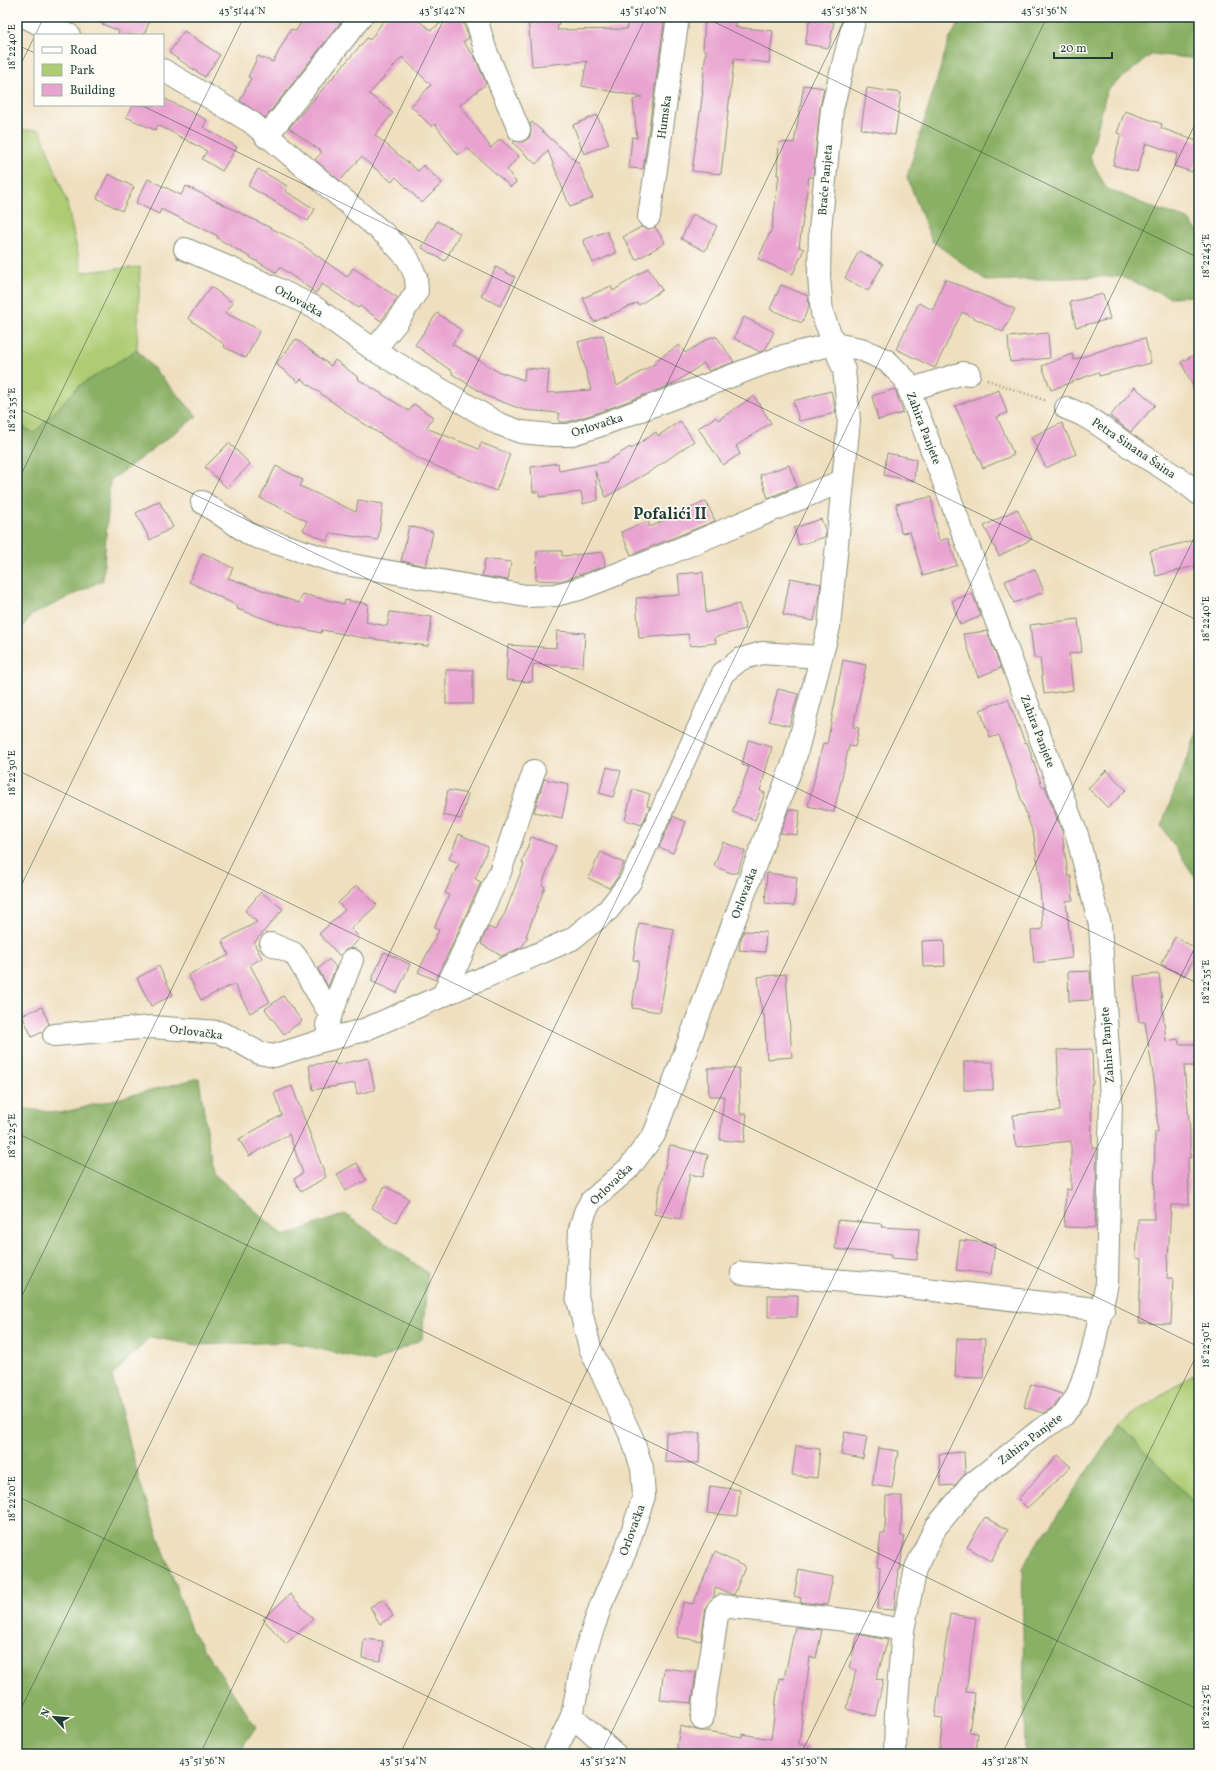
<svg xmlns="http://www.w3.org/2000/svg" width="1216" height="1771" font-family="Vollkorn,serif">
<rect width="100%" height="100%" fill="#fdfcf7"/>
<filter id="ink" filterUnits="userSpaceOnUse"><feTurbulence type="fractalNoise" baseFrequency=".025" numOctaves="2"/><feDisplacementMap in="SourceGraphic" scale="8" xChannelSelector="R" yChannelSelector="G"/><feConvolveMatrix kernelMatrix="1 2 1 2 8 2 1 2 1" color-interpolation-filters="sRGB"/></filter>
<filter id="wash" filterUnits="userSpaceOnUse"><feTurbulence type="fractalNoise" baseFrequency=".012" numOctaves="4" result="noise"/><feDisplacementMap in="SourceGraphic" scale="16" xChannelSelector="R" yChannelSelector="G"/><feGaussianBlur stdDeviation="0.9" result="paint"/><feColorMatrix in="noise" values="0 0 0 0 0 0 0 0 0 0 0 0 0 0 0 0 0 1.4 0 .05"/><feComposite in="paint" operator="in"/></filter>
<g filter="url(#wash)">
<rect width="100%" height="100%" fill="#efdfbf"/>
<g fill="#aecc73" stroke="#668454">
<path d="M17,130H40L66,199L82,272L140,267L137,350L79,386L34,433L17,423Z"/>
<path d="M1199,1370V1508L1119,1424Z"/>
</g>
<g fill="#8ab065" stroke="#54764c">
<path d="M962,17H1199V59L1152,54L1107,90L1090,157L1106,188L1153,208L1188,219L1199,233V296L1170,297L1119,276L987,281L932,241L907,177L949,40Z"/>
<path d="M137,350L197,416L110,481L103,580L30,616L17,636V423L34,433L79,386Z"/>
<path d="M1199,728V883L1161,826Z"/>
<path d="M199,1078L213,1173L284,1236L345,1214L428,1273L422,1339L374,1362L289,1342L196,1345L150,1337L112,1376L140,1483L191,1630L256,1727L237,1754H17V1108L61,1113Z"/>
<path d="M1119,1424L1199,1508V1754H1025L1022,1567Z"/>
</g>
<g id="blocks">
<g fill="#e9a3d0">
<path d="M86,17H151L144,35H118L119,31Z"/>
<path d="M304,17H345L265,118L240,101L251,78L248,77L258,56L273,62L291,29L296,31Z"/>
<path d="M386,17H413L431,30L449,17H461L469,38L463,42L475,57L486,84L460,105L491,148L500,139L519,156L507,170L516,182L511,187L467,148L458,155L435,124L432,127L411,106L431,85L402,57L369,94L393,113L375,135L418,171L423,165L442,183L422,203L396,177L392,182L361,157L340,181L315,160L322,152L289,128L367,38L370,40Z"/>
<path d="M528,17H560L557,30L627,29V17H665L643,169L629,168L632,137L637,138L633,100L642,97L582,86L587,61L532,66Z"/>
<path d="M705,17H736L735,27L773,31L769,63L734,59L721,174L692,171L703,91H702L706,50L703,49Z"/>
<path d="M810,17L834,22L829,48L805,44Z"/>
<path d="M184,31L220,55L205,77L169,53Z"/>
<path d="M804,85L824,88L820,108L813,177H809L799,247L804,249L793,274L758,259L772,228L779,175H777L779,142L794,143Z"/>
<path d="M867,88L901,93L895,135L861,129Z"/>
<path d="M163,98L207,120L203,127L237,147L222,171L202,159L207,151L158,125L155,130L126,117L134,105H163Z"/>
<path d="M1125,111L1162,124L1161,128L1199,142V155L1192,172L1174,166L1178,154L1146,143L1137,172L1113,165L1121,134L1117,133Z"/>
<path d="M597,115L609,144L584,154L573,125Z"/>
<path d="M532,122L579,164L593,198L570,207L548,151L536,164L513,143L515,141L523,142L529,138L531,132L530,124Z"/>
<path d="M258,169L287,186L285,191L315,209L308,221L248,186Z"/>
<path d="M108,174L134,187L122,211L97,198Z"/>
<path d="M148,179L181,195L186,186L297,241L347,277L353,268L398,298L381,321L360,306L358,308L322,284L316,293L280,267L277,273L217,238L218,236L161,209L159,214L136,203Z"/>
<path d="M693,214L717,226L705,251L681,239Z"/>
<path d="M437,221L460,233L445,261L422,248Z"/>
<path d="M641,227L648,229L655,227L665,243L636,260L623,237Z"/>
<path d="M607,231L616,253L593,263L583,240Z"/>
<path d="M859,251L883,264L868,291L845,278Z"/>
<path d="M496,267L515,277L500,306L481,296Z"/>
<path d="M648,268L662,290L639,305L637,303L594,322L583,298L611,286L613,291Z"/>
<path d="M945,279L1015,309L1003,332L962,312L935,368L896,349L919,303L933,310Z"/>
<path d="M781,285L808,296L809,306L802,323L770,309Z"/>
<path d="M211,287L233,303L225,313L260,330L246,358L224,347L225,345L188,318Z"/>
<path d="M1103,294L1110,319L1076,327L1070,302Z"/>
<path d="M437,313L461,330L452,344L497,371L524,380L525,368L549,370L547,393L591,390L578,342L603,335L617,386L656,363L655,361L679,345L685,353L711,337H717L734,362L709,371L704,363L673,384L597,413L567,422H559V413L524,410L489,397L452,374L453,372L415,345Z"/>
<path d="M744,317L774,332L765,350L760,352L734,338Z"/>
<path d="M1048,333L1050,358L1010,362L1008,337Z"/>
<path d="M1145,338L1151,363L1099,376L1098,372L1051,390L1042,366L1072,354L1074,360L1117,345Z"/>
<path d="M296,339L331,366L335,360L359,378L358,379L409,411L414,404L433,417L426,428L479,449L481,443L510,454L496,491L419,459L349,414L301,379L298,382L276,364Z"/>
<path d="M1199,352V398L1181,362Z"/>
<path d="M1135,387L1155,405L1131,432L1110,416Z"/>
<path d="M895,389L903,413L878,420L872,396Z"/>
<path d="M999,390L1007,413L997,417L1014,455L983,468L955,406Z"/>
<path d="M831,391L836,413L799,421L793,401Z"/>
<path d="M754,396L771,423L736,446L740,454L723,465L698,428L716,417L718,420Z"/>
<path d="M680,421L694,441L654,469L606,497L595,471L598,500L583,504L581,492L539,497V492H533L531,467L558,463L559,471L606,462L630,447L631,449L656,432L658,436Z"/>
<path d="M1062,423L1076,454L1046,468L1031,437Z"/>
<path d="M229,443L250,464L227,488L205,467Z"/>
<path d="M887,453L916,459L914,481L884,475Z"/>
<path d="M789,465L797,486L768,498L760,475Z"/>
<path d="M276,466L303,480L300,486L356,512L358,500L383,504L378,540L331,533L327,541L303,530L307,521L260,498Z"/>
<path d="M931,497L939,541L948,538L957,565L923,576L910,532L901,533L896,504Z"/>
<path d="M159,501L173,527L150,540L136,513Z"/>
<path d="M706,501L715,521L631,555L621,532L648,521L650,527Z"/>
<path d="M1017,509L1032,539L999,556L984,526Z"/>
<path d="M821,519L826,532L825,537L799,545L794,528Z"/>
<path d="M409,526L433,532L426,566L401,561Z"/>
<path d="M1199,539V565L1156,576L1150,551Z"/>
<path d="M537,551H562V556L603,552L605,566L561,581L536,580Z"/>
<path d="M203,553L233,568L228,578L299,603L302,594L344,604L345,600L368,604L366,622L387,626L390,612L432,617L428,646L364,638L322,630L321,633L277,623L237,609L238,606L189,582Z"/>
<path d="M485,559L511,562L508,580L482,576Z"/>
<path d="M1035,569L1044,592L1014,603L1005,581Z"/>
<path d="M703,572L706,613L739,604L746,629L715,637L716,643L690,646L688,634L639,638L636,598L680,595L678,574Z"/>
<path d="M790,578L821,584L814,621L783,615Z"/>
<path d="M972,593L981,616L960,625L952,601Z"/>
<path d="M1078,619L1082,652L1069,654L1073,690L1044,694L1040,658H1034L1030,625Z"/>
<path d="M557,631L585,633L583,667L533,664L532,682L506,680L508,645L556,648Z"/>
<path d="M987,631L1001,668L978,677L963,634Z"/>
<path d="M843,660L866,665L853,727L859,728L855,747L849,746L834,812L808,806L823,743L827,744Z"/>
<rect x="446" y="670" width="27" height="34"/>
<path d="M778,689L798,694L789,726L769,721Z"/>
<path d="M1008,699L1025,743L1027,742L1042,787L1045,786L1062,832L1068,876H1071L1073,900L1066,901L1072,958L1034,963L1031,931L1043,929L1038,860H1037L1034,836L999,735L990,738L980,710Z"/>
<path d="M748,740L772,747L760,791L765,793L755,820L732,812L749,767L742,765Z"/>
<path d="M607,767L621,771L613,797L599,793Z"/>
<path d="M1107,770L1126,790L1108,808L1088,788Z"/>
<path d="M544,779L569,784L562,818L534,812Z"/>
<path d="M633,789L650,794L647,806L650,807L642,825L625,820Z"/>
<path d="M448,790L468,794L461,819L443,815Z"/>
<path d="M789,809L800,811L797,835L780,833Z"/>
<path d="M673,816L686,822L673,853L659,847Z"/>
<path d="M459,834L488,847L475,879L481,882L436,980L418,972L439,930L434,928L449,895L445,893L459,863L449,859Z"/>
<path d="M531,837L556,846L542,885L545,887L526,936L528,937L522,947L502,956L481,944L488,927L495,930L505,913L524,864L522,863Z"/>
<path d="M723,842L745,851L737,873H731L714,866Z"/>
<path d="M601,852L624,863L617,878L609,888L588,878Z"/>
<path d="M767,873L797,877L794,906L765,903Z"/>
<path d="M357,885L377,905L351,929L360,938L351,948L344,951L340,956L319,934L345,910L338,903Z"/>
<path d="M261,892L283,909L254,943L262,958L250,965L270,1002L250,1013L234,984L201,1000L188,975L229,955L222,941L257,922L245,911Z"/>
<path d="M639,923L674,929L660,1012L632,1008L639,961L633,960Z"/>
<path d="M744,931L766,932L765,952L739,950L740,942Z"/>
<path d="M1175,937L1199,950L1184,976L1161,964Z"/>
<path d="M944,940L945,966L923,967L922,941Z"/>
<path d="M384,952L410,964L397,993L371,981Z"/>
<path d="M329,959L336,967L328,987L318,969Z"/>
<path d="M159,966L173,995L151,1006L137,978Z"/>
<path d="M1090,971L1092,1000L1069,1001L1068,972Z"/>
<path d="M786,974L792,1057L767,1059L764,1014H762L758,977Z"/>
<path d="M1159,974L1166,1041L1178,1039L1179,1044H1199V1066H1184L1190,1132V1158H1188L1189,1205H1171L1167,1278H1173L1171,1324L1139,1323L1141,1259L1136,1258L1138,1219H1154L1155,1132H1158L1155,1087L1145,1022H1139L1134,976Z"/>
<path d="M283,996L302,1021L284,1034L265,1009Z"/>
<path d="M42,1007L49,1024L42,1032L32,1037L22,1015Z"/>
<path d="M1092,1049L1093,1084H1091L1092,1148H1097L1095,1228L1064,1227L1066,1189L1071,1190V1141L1016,1147L1013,1115L1060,1111L1057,1050Z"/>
<path d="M368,1058L375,1090L357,1094L355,1083L313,1090L309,1065L335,1062L336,1065Z"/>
<rect x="964" y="1062" width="29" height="28"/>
<path d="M708,1068H739L740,1114H747L744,1142L720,1140L724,1096H709Z"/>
<path d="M292,1086L326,1177L301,1192L294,1179L303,1173L289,1134L249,1156L239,1139L282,1115L274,1093Z"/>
<path d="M670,1145L708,1155L703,1177L690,1174L680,1219L654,1214Z"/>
<path d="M357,1163L366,1180L346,1191L337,1174Z"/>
<path d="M385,1186L409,1199L396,1222L372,1208Z"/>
<path d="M838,1220L882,1224L881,1227L919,1229L917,1260L891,1258V1255L835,1249Z"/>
<path d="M960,1240L995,1244L991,1274L956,1270Z"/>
<path d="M768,1295H798L797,1317H768Z"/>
<path d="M957,1338L985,1339L983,1378L955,1377Z"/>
<path d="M1031,1384L1062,1394V1396L1054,1407L1043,1413L1024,1407Z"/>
<path d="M845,1432L867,1436L863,1459L841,1455Z"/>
<path d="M666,1433H700L699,1463L665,1462Z"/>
<path d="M796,1446L820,1449L817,1478L792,1475Z"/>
<path d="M878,1448L898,1451L892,1488L872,1485Z"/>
<path d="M964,1452L965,1474L955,1485L941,1486L939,1454Z"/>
<path d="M1058,1455L1071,1467L1027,1508L1018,1499Z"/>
<path d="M710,1486L740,1490L737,1516L707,1513Z"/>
<path d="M886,1496H902L901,1536H904L900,1569H898L894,1610L878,1609L880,1567L877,1566L881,1533L885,1534Z"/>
<path d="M985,1517L1008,1530L991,1561L967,1547Z"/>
<path d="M715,1552L745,1567L734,1595L715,1588L714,1597L706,1607L701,1641L677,1637L683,1602L693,1604Z"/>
<path d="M799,1570L833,1577L827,1605L800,1602L801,1598L794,1596Z"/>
<path d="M290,1594L313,1619L286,1644L263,1619Z"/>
<path d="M383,1599L393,1616L380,1624L370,1607Z"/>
<path d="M950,1614L976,1618L966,1692L975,1693L969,1732L978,1733L976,1754H939L943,1718L935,1717Z"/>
<path d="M795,1627L822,1630L816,1658L810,1657L799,1744L809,1746L808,1754H676L680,1726L701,1731H707L742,1737V1734L771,1739L779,1678L784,1679Z"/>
<path d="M858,1634L888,1640L876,1679L883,1680L875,1716L847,1709L856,1670L849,1668Z"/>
<path d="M364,1639L383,1641L381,1661L362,1658Z"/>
<path d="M664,1668L696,1672L692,1703L660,1700Z"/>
</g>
</g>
</g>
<g filter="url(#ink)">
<use href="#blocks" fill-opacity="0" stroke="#878e7a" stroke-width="1"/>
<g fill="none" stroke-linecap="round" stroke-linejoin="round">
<g stroke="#878e7a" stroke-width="24">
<g id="minor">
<path d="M26,17L47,28L69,35"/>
<path d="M476,17L485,49L519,130"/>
<path d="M163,70L251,122L387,236L408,259L416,277L417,291L397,322L374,350"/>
<path d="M266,137L361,17"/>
<path d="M649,217L678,17"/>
<path d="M185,249L271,286L314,307L374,350L499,424L521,432L551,435H569L601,425L784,356L834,344L861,349L887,361L905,379L1077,835L1100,925L1111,1098L1107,1283L1092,1353L1077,1396L1063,1416L1040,1430L971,1485L935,1528L916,1568L903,1630L896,1713L895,1754"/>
<path d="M909,390L963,373L969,374"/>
<path d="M1066,408C1094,418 1112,435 1136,451C1157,465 1180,477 1199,494"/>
<path d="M202,502L251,535L340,563L526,596L555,595L579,589L651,561L842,481"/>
<path d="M271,944L293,953L297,958L330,1014"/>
<path d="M443,995L500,872L534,771"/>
<path d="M327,1025L352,960"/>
<path d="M54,1035L152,1027L218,1032L233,1038L259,1053L274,1056L321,1041L364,1030L572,939L608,910L630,882L723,673L741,659L762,653L820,657"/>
<path d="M742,1273L883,1284L1103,1310"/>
<path d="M572,1716L615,1754"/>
<path d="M702,1719L718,1609L722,1606L854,1621L903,1630"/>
<path d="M554,1754L572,1716L584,1655L602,1602L626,1550L644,1496L642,1468L632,1438L590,1348L577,1296L580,1229L585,1212L591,1201L629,1168L654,1135L795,758L829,627L849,420L844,370L822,313L819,276L820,230L832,109L855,17"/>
</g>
</g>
<path stroke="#878e7a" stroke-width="2.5" stroke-dasharray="1 3" stroke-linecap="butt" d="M987,380L1047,401"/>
<use href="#minor" stroke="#fff" stroke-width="22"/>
</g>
</g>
<path fill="none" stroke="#1f3d34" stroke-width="1" stroke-opacity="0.45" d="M704,17L1199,258M17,45L35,53M17,72L44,17M141,105L1199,621M17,408L1199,984M17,483L244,17M17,770L1199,1347M17,894L445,17M17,1133L1199,1710M17,1306L646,17M17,1496L545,1754M17,1717L846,17M200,1754L1047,17M400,1754L1199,116M601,1754L1199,528M801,1754L1199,939M1002,1754L1199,1350"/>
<g text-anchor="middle" stroke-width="3.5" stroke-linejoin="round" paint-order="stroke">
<g font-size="12" fill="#1f3d34" stroke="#fdfcf7">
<text transform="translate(664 117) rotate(-82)" y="4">Humska</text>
<text transform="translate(825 180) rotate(-85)" y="4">Braće Panjeta</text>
<text transform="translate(299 301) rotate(29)" y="4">Orlovačka</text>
<text transform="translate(597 425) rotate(-18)" y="4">Orlovačka</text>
<text transform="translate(924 428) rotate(69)" y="4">Zahira Panjete</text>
<text transform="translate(1134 448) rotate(34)" y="4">Petra Sinana Šaina</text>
<text transform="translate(1038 731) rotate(69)" y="4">Zahira Panjete</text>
<text transform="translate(744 893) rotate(-69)" y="4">Orlovačka</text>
<text transform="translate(196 1032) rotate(7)" y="4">Orlovačka</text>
<text transform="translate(1107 1045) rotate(-94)" y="4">Zahira Panjete</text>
<text transform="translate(611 1184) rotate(-44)" y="4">Orlovačka</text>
<text transform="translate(1030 1439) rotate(-37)" y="4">Zahira Panjete</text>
<text transform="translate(632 1530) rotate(-70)" y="4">Orlovačka</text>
</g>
<g font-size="16" font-weight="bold" fill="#1f3d34" stroke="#fdfcf7">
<text x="670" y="519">Pofalići II</text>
</g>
</g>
<rect width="1216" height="1771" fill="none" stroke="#fdfcf7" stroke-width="44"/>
<rect x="34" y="34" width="130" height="72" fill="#fdfcf7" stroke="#a4b0a9"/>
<rect x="42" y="47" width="20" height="6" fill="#ffffff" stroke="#a4b0a9"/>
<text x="70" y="54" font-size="12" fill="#1f3d34">Road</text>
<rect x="42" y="64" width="20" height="12" fill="#aecc73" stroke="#a4b0a9"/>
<text x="70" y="74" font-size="12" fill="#1f3d34">Park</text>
<rect x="42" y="84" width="20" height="12" fill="#e9a3d0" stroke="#a4b0a9"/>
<text x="70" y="94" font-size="12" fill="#1f3d34">Building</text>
<g transform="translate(54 1717) rotate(296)" stroke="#fdfcf7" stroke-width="3" paint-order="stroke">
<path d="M0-3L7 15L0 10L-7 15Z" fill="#1f3d34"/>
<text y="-6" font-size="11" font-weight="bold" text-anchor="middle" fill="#1f3d34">N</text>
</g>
<path d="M1054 52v6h58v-6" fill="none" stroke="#1f3d34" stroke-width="2"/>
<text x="1060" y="52" font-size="12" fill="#1f3d34" stroke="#fdfcf7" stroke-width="3" paint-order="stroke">20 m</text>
<rect x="22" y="22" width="1172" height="1727" fill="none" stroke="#1f3d34" stroke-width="1.5"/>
<g font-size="10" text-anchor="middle" fill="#1f3d34">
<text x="242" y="14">43°51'44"N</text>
<text x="442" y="14">43°51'42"N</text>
<text x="643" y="14">43°51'40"N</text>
<text x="844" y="14">43°51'38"N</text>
<text x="1044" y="14">43°51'36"N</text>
<text transform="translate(11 47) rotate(-90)" y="4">18°22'40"E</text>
<text transform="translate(1205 256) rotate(-90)" y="4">18°22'45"E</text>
<text transform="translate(11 410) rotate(-90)" y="4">18°22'35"E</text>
<text transform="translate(1205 619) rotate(-90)" y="4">18°22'40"E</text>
<text transform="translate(11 773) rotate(-90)" y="4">18°22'30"E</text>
<text transform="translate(1205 982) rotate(-90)" y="4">18°22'35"E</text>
<text transform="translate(11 1136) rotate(-90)" y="4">18°22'25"E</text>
<text transform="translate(1205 1345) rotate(-90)" y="4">18°22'30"E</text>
<text transform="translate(11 1499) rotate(-90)" y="4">18°22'20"E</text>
<text transform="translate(1205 1707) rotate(-90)" y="4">18°22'25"E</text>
<text x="202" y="1764">43°51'36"N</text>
<text x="403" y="1764">43°51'34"N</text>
<text x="603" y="1764">43°51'32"N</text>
<text x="804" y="1764">43°51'30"N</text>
<text x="1005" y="1764">43°51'28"N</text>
</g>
</svg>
